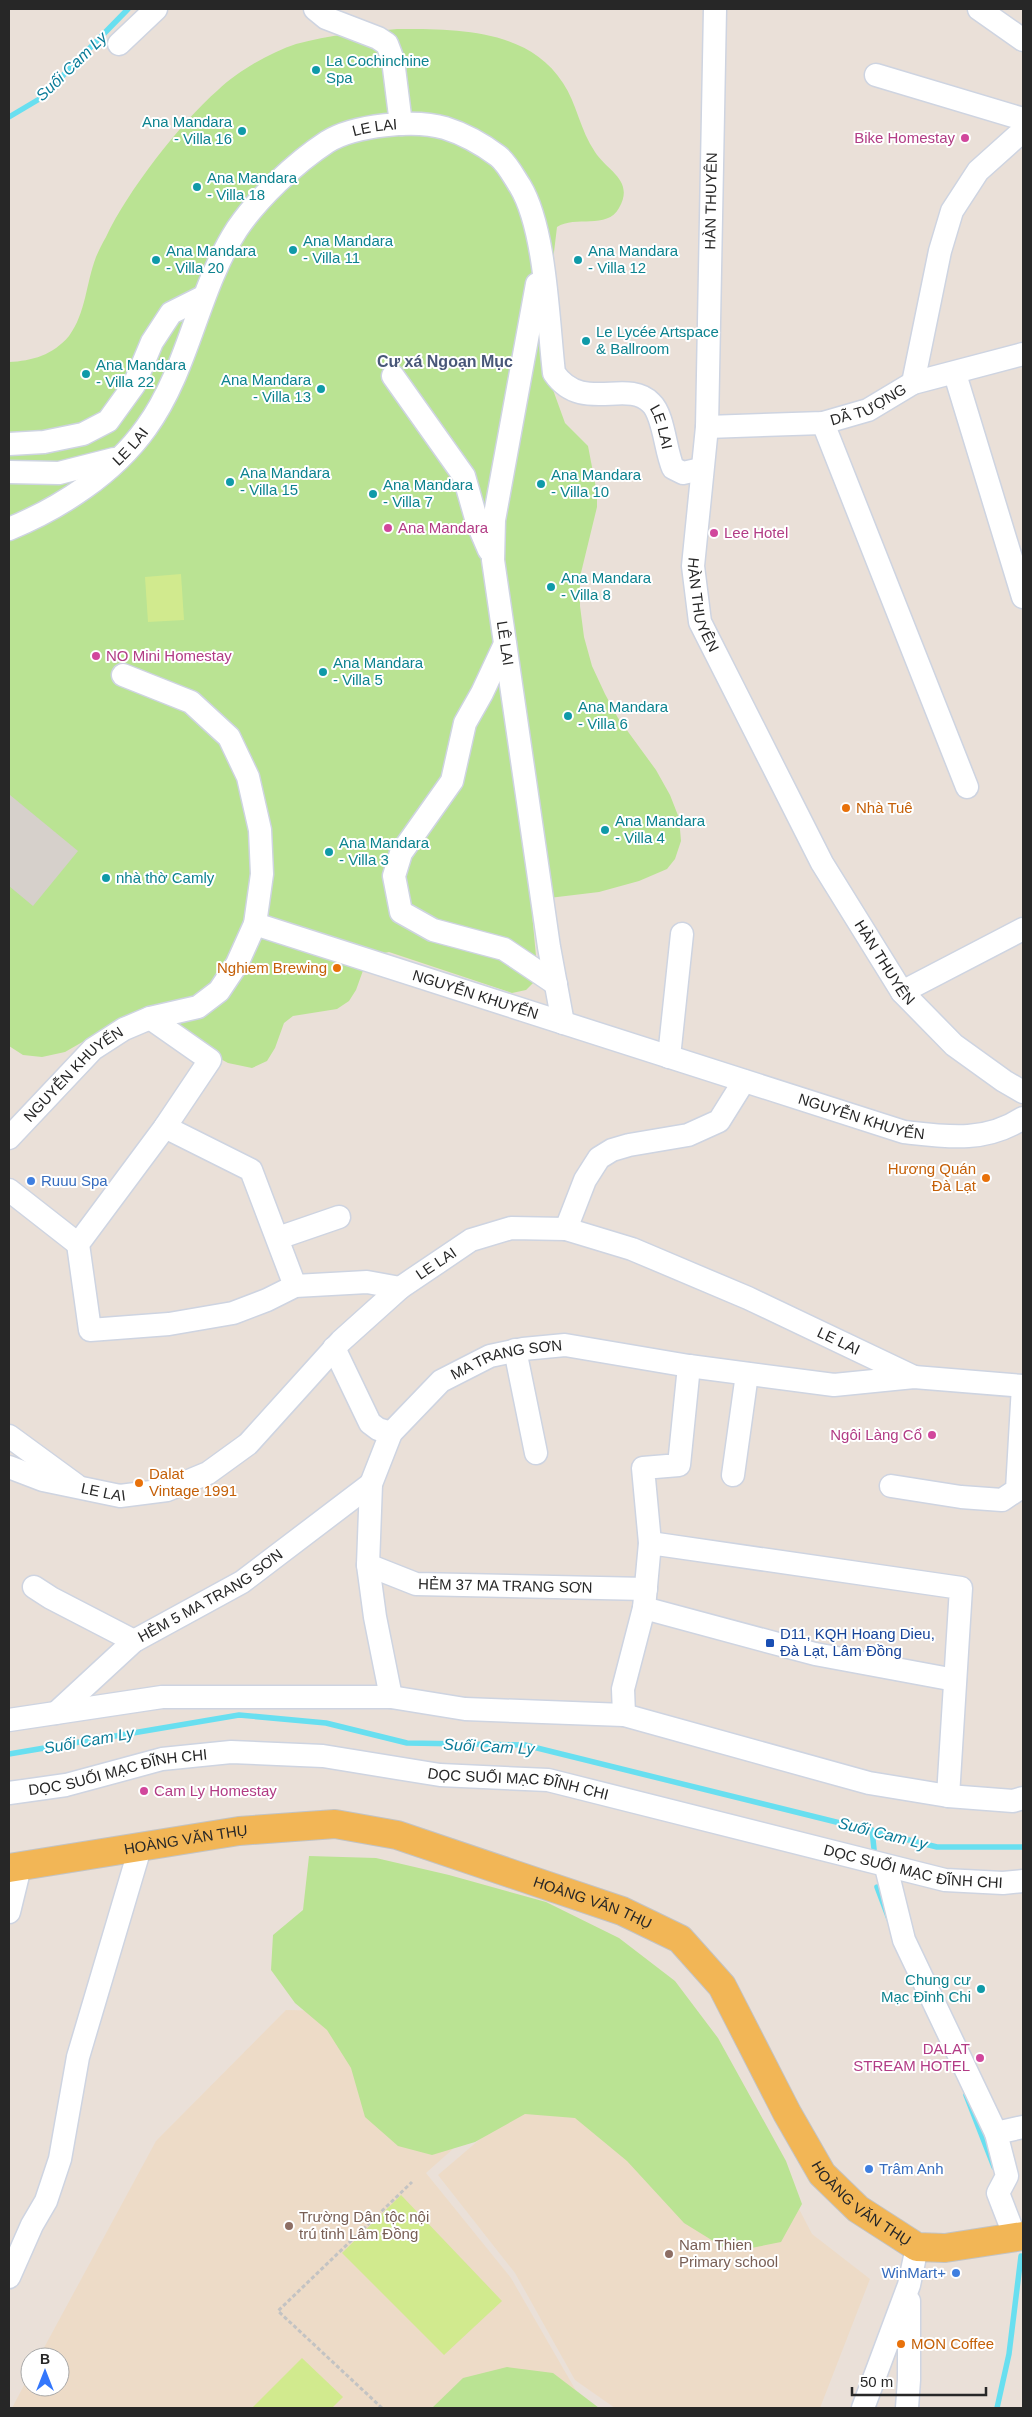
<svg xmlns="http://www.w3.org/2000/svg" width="1032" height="2417" font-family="Arial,sans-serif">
<rect width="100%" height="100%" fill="#eae0d8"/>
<g fill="#eddbc7">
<path d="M286,2010L340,2011L473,2131L426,2173L511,2278L586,2408H12L30,2374V2387H60V2357H39L156,2141Z"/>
<path d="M567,2065L770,2153L812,2234L870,2279L820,2408H615L575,2380L515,2273L438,2175Z"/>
</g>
<g fill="#bae393">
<path d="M397,29C454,29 528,28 563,83C577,104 580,130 595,152C607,171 635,180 619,208C607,230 575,215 557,227L554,252L552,387L565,423L588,446L597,493V507L580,577V606L584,637L592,666L605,694L618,718L656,770L670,795L679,818L681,841L675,859L667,869L639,881L599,892L549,898L536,905L532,913L537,967L535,981L526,990L512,993L389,952L374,955L365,965L356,990L349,1001L337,1009L293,1016L284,1023L275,1048L267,1061L252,1068L228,1063L173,1033L112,1025L65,1052L42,1057L23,1055L9,1046V362C32,361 53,355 69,336C86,313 86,283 96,257C99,250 102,244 106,237C127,192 180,123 218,90C238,71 269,53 296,44C329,35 363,32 397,29Z"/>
<path d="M309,1856L376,1858L449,1875L546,1902L619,1938L675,1981L718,2038L786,2161L802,2204L781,2242L731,2252L684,2223L627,2161L575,2118L525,2114L475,2142L432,2155L398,2146L365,2117L351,2068L327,2030L295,2003L271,1970L273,1935L303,1910Z"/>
<path d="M507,2367L553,2373L599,2408H432L463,2378Z"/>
</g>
<g fill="#d1ea8e">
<path d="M181,574L184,620L148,622L145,577Z"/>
<path d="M401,2195L502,2301L444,2355L342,2253Z"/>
<path d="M302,2358L343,2397L332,2408H252Z"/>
</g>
<path fill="#d6d0cb" d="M10,795L78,851L33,906L9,886Z"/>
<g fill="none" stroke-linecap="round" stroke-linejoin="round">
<g stroke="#68dff0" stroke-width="5.5">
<path d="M9,117L41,98L128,9"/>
<path d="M9,1754L239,1715L326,1723L407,1743L525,1745L937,1847H1023"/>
<path d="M872,1830L874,1849"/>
<path d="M877,1887L889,1919"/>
<path d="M966,2095L994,2167"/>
<path d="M997,2408L1009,2354L1021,2256"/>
</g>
<g stroke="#ced4e1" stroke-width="25">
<g id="minor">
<path d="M315,9L326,18L378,38L387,44L393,60L401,124"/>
<path id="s1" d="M715,9L707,427L693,566L700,622L822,863L902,992L954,1045L1004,1081L1023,1092"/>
<path d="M979,9L1023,40"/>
<path d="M119,44L156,9"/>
<path d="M876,75L1023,119"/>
<path id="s2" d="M537,284L494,520L493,560L549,947L563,1023"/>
<path d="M955,374L1023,597"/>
<path d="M393,376L464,476L477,522L489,550"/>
<path d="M913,383L940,251L952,211L978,171L1017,136L1023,133"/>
<path d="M823,423L967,787"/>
<path id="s3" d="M707,427L823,423L868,410L913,383L1023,354"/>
<path d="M9,444L44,442L83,434L108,421L134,385L152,342L171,313L203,297"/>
<path d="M9,472L59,473L114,459"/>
<path id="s4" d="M9,529C60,508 113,474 146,428C189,369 197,291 237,229C258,198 295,163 327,142C354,125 415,119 445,128C464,134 482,144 498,156C507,163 514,177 520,186C546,229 548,322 554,373C582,414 627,378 651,403C664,415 665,450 673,468L683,473L701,469"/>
<path d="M505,644L482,693L465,723L452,781L401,853L394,876L401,912L433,930L504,949L556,984"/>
<path d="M123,675L191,702L229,737L248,777L260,830L262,874L255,924"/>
<path d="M902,992L1023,929"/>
<path d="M150,1018L210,1060L165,1127L78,1244L90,1330L169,1324L233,1313L267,1300L295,1286L367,1282L400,1288"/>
<path d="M669,1057L682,934"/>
<path d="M165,1127L251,1170L295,1286"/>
<path id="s5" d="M9,1138L93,1049L124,1029L150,1018L198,1007L219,991L237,964L255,924L904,1132C947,1137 985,1143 1023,1118"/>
<path d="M9,1190L78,1244"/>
<path d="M566,1229L585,1180L599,1158L612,1150L629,1145L688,1135L719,1121L744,1081"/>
<path d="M278,1238L339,1217"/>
<path d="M334,1348L370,1423L378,1429L391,1433"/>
<path d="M515,1350L536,1453"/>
<path d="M9,1436L76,1485"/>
<path id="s6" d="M9,1467L43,1480L120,1496L167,1490L208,1473L248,1444L341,1341L400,1288L471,1240L511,1228L566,1229L632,1249L748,1298L914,1377"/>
<path d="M733,1475L747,1374"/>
<path d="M891,1486L961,1497L1002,1500L1017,1490L1023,1386"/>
<path d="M650,1543L643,1468L679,1465L689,1366"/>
<path id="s7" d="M368,1565L416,1584L646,1589"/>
<path d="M34,1587L51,1598L134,1641"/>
<path d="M644,1608L815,1654L955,1680"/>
<path id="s8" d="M391,1697L375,1617L368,1565L371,1484L391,1433L441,1381L490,1356L523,1349L565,1345L689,1366L834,1385L914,1377L1023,1386"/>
<path id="s9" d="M56,1713L134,1641L242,1582L371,1484"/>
<path d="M624,1715L623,1689L644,1608L650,1543L961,1588L948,1796"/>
<path d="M9,1720L162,1697H391L465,1709L624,1715L869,1783L948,1796L1013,1801L1023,1798"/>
<path id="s10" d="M9,1793L66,1785L162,1759L231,1752L323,1756L440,1775L548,1780L945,1880L1003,1883L1023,1881"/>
<path d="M886,1867L904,1940L996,2133L1023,2127"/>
<path d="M9,1912L20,1867"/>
<path d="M996,2133L1007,2176L998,2193L1015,2237"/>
<path d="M9,2277L32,2225L46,2201L60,2159L78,2057L140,1848"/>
<path d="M863,2408L909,2285L917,2247"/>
<path d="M907,2408L909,2380V2301"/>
</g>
</g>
<g stroke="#c3c3c3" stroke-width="30">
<g id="major">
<path id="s11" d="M9,1868L239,1831L335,1824L397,1835L622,1911L680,1939L722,1986L787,2113L822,2174L858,2209L917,2247L945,2248L1023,2236"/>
</g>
</g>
<path stroke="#c3c3c3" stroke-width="3" stroke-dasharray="4 2.5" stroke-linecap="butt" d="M382,2408L278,2311L412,2182"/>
<use href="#minor" stroke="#fff" stroke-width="22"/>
<use href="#major" stroke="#f2b656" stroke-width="28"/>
</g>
<g fill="#0f9aa8" stroke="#fff" stroke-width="2">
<circle cx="316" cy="70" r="5"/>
<circle cx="242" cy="131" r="5"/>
<circle cx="197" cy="187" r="5"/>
<circle cx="293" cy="250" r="5"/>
<circle cx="156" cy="260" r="5"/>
<circle cx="578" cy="260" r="5"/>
<circle cx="586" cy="341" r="5"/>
<circle cx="86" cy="374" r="5"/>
<circle cx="321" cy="389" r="5"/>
<circle cx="230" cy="482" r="5"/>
<circle cx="541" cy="484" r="5"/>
<circle cx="373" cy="494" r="5"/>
<circle cx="551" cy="587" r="5"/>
<circle cx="323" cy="672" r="5"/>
<circle cx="568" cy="716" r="5"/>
<circle cx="605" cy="830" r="5"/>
<circle cx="329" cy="852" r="5"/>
<circle cx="106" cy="878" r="5"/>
<circle cx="981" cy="1989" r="5"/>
</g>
<g fill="#d1479c" stroke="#fff" stroke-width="2">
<circle cx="965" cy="138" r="5"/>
<circle cx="388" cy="528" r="5"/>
<circle cx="714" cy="533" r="5"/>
<circle cx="96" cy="656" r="5"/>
<circle cx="932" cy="1435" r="5"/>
<circle cx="144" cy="1791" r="5"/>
<circle cx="980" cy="2058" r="5"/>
</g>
<g fill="#e8710a" stroke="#fff" stroke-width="2">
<circle cx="846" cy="808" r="5"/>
<circle cx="337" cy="968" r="5"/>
<circle cx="986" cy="1178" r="5"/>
<circle cx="139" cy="1483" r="5"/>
<circle cx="901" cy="2344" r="5"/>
</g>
<g fill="#3f7fe0" stroke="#fff" stroke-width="2">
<circle cx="31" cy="1181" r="5"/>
<circle cx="869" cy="2169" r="5"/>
<circle cx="956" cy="2273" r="5"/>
</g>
<rect fill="#1a4fb4" stroke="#fff" stroke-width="2" x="765" y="1638" width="10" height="10" rx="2.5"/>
<g fill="#8d6e63" stroke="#fff" stroke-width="2">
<circle cx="289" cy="2226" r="5"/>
<circle cx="669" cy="2254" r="5"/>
</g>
<g text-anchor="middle" stroke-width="4" stroke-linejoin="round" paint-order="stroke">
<g font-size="15" fill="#0d838f" stroke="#fff" text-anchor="start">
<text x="326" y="66">La Cochinchine<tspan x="326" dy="17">Spa</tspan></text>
<text x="232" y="127" text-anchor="end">Ana Mandara<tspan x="232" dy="17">- Villa 16</tspan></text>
<text x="207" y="183">Ana Mandara<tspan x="207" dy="17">- Villa 18</tspan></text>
<text x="303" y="246">Ana Mandara<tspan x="303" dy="17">- Villa 11</tspan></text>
<text x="166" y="256">Ana Mandara<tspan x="166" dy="17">- Villa 20</tspan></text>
<text x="588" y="256">Ana Mandara<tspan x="588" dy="17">- Villa 12</tspan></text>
<text x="596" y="337">Le Lycée Artspace<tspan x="596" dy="17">&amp; Ballroom</tspan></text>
<text x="96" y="370">Ana Mandara<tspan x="96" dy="17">- Villa 22</tspan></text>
<text x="311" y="385" text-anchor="end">Ana Mandara<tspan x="311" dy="17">- Villa 13</tspan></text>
<text x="240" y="478">Ana Mandara<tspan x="240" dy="17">- Villa 15</tspan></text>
<text x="551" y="480">Ana Mandara<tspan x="551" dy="17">- Villa 10</tspan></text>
<text x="383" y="490">Ana Mandara<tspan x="383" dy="17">- Villa 7</tspan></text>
<text x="561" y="583">Ana Mandara<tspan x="561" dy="17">- Villa 8</tspan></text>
<text x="333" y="668">Ana Mandara<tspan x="333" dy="17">- Villa 5</tspan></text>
<text x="578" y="712">Ana Mandara<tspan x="578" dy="17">- Villa 6</tspan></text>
<text x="615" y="826">Ana Mandara<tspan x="615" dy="17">- Villa 4</tspan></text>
<text x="339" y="848">Ana Mandara<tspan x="339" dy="17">- Villa 3</tspan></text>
<text x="116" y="883">nhà thờ Camly</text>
<text x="971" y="1985" text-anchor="end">Chung cư<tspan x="971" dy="17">Mạc Đỉnh Chi</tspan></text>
</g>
<g font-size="15" fill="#272727" stroke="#fff">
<text dy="5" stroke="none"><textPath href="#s4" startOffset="568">LE LAI</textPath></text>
<text transform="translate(711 201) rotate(-89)" y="5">HÀN THUYÊN</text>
<text dy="5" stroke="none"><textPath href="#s3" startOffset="165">DÃ TƯỢNG</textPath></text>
<text dy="5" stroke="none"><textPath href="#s4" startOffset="1061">LE LAI</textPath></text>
<text dy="5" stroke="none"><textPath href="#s4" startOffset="148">LE LAI</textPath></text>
<text dy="5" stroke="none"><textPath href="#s1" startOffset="598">HÀN THUYÊN</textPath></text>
<text dy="5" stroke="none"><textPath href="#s2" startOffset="364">LÊ LAI</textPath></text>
<text dy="5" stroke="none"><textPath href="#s1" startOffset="1002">HÀN THUYÊN</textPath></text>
<text dy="5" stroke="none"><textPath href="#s5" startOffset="571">NGUYỄN KHUYẾN</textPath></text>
<text dy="5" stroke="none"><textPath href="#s5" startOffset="91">NGUYỄN KHUYẾN</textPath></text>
<text dy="5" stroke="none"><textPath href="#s5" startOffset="976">NGUYỄN KHUYẾN</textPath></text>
<text dy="5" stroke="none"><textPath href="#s6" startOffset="518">LE LAI</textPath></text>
<text dy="5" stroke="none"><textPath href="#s6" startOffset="952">LE LAI</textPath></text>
<text dy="5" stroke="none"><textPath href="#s8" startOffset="412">MA TRANG SƠN</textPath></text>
<text dy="5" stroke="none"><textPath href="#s6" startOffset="98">LE LAI</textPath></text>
<text dy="5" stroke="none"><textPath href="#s7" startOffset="141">HẺM 37 MA TRANG SƠN</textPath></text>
<text dy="5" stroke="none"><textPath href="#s9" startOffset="195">HẺM 5 MA TRANG SƠN</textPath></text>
<text dy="5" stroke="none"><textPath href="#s10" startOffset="111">DỌC SUỐI MẠC ĐĨNH CHI</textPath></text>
<text dy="5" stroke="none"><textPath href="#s10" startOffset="516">DỌC SUỐI MẠC ĐĨNH CHI</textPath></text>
<text dy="5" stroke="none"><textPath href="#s11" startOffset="179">HOÀNG VĂN THỤ</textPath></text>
<text dy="5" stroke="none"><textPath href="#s10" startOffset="921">DỌC SUỐI MẠC ĐĨNH CHI</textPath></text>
<text dy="5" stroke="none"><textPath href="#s11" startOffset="599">HOÀNG VĂN THỤ</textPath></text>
<text dy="5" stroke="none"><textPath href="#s11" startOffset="1019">HOÀNG VĂN THỤ</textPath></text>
</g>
<g font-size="15" fill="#b23c85" stroke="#fff" text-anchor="start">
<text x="955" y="143" text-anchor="end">Bike Homestay</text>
<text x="398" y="533">Ana Mandara</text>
<text x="724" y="538">Lee Hotel</text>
<text x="106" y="661">NO Mini Homestay</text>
<text x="922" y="1440" text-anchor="end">Ngôi Làng Cổ</text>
<text x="154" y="1796">Cam Ly Homestay</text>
<text x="970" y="2054" text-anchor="end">DALAT<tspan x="970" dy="17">STREAM HOTEL</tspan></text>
</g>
<g font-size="15" fill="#c56008" stroke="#fff" text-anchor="start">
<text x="856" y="813">Nhà Tuê</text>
<text x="327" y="973" text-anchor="end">Nghiem Brewing</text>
<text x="976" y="1174" text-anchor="end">Hương Quán<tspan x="976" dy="17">Đà Lạt</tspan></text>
<text x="149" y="1479">Dalat<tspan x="149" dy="17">Vintage 1991</tspan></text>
<text x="911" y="2349">MON Coffee</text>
</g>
<g font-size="15" fill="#366cbe" stroke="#fff" text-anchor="start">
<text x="41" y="1186">Ruuu Spa</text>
<text x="879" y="2174">Trâm Anh</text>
<text x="946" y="2278" text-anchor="end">WinMart+</text>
</g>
<g font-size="15" fill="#164399" stroke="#fff" text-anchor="start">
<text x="780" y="1639">D11, KQH Hoang Dieu,<tspan x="780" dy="17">Đà Lạt, Lâm Đồng</tspan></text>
</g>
<g font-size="15" fill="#785e54" stroke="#fff" text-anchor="start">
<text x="299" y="2222">Trường Dân tộc nội<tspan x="299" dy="17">trú tỉnh Lâm Đồng</tspan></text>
<text x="679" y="2250">Nam Thien<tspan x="679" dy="17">Primary school</tspan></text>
</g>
<g font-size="16" font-style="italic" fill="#0b7c98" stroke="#fff">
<text transform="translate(71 66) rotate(-44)" y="6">Suối Cam Ly</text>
<text transform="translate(89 1740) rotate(-10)" y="6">Suối Cam Ly</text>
<text transform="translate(489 1746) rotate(3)" y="6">Suối Cam Ly</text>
<text transform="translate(883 1833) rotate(14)" y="6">Suối Cam Ly</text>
</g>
<g font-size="16" font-weight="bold" fill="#485778" stroke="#fff">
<text x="445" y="367">Cư xá Ngoạn Mục</text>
</g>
</g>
<rect width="1032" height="2417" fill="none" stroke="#272727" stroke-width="20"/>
<g transform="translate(45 2372)"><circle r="24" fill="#ffffff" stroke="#a9a9a9"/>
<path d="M0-4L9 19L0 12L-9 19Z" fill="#3477fc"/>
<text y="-8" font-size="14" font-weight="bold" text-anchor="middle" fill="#272727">B</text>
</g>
<path d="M852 2387v8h134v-8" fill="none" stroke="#272727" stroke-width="2.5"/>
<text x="860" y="2387" font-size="15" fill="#272727" stroke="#ffffff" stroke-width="4" paint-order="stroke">50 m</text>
</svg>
